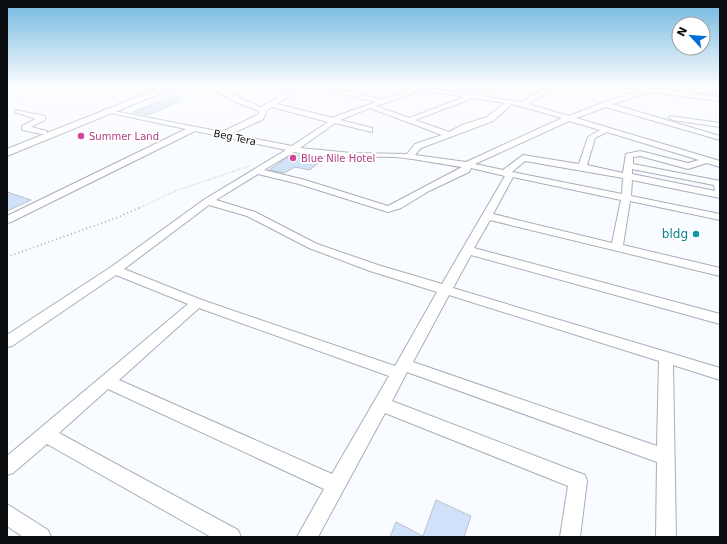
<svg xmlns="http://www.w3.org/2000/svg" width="727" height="544" font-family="'DejaVu Sans',sans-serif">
<rect width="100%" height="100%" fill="#f8fbff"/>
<g fill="#d0e2f9" stroke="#bbc2cb">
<path d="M178,94L181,101L148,115L133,112Z"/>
<path d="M291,155L312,156L323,159L310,170L295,167L284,173L269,170Z"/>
<path d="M7,192L31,200L7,211Z"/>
<path d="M436,500L471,516L464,537H390L396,522L423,536Z"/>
</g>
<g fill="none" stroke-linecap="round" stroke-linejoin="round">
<g stroke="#a8afb8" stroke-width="2">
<g id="minor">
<path d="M7,86H12L14,88L7,90Z"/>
<path d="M148,86H157L161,89L158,91Z"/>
<path d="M206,86C220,86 246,102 261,107L298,86H306L277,104L333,118L339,115L376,102L309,86H325L360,93L382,100L417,87L431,86L429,88L472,94L493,86H503L480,96L521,102L550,86H559L528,104L569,116L602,103L640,90L617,86H638L720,97V101L649,92L612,104L720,136V140L606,107L576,118L720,161V167L707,163L688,169L640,156L633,157V164L720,181V198L632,180L631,196L720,214V220L630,201L623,245L720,268V276L490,220L474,248L720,314V324L471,255L453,288L720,368V380L673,365L676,537H656L657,462L407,372L392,401L585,475L587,481L580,537H560L568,486L385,413L318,537H297L324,489L108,389L59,433L238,530L241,537H211L47,444L13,473L7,475V456L188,304L116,275L12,346L7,347V335L111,267L205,199L286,150L195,131L11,222L7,223V216L186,129L106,112L104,111V109L222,132L259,114V111L238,103ZM422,90L465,97L409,118L376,106ZM473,98L505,103L487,117L462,125L449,132L415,120ZM512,104L562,118L466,162L415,155L421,148L493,121ZM272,107L328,122L292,146L231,134L262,120L266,114V111ZM370,108L442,135L415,144L407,154L351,153L300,148L335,123L372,132V128L340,120ZM569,121L600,130L588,137L579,164L523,155L503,170L475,164ZM607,132L699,160L688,163L640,151L626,154L623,173L587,165L595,138ZM294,152C328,159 362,156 395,157C418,159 440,164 462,167L388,206L305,180L264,170ZM525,161L623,178L622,194L512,172ZM471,168L505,176L442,284L378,265L317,244L255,212L216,200L258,174L299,184L388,212L401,208L429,191L469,172ZM632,169L714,185L715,191L632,174ZM513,177L621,200L612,243L493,214ZM209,205L247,216L309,248L370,271L437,292L395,366L202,300L124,269ZM449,295L659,361L657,446L413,362ZM199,308L389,376L332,474L119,380Z"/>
<path d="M15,110L45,116V120L31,127L47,131V135L22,130V126L36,119L15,112Z"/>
<path d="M670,116L720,123V127L673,120L669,118Z"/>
<path d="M7,504L48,530L51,537H23L7,526Z"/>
</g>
</g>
<g stroke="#a8afb8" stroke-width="2">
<path id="highway" d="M165,86H178L7,156V149Z"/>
</g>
<path stroke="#afb2b6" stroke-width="1" stroke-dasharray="0.5 1.5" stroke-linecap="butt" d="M14,93L18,102C34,113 72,109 91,109"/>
<path stroke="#afb2b6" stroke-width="1.5" stroke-dasharray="0.5 2" stroke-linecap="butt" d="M139,208L178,190L249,166"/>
<path stroke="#afb2b6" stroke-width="2" stroke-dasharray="1 3" stroke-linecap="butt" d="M7,257L116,218L141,207"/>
<use href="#minor" fill="#fff" fill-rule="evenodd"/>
<use href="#highway" fill="#fff" fill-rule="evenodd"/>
</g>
<linearGradient id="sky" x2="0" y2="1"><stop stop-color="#71b7df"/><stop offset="0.53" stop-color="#fcfdff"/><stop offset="1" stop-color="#fcfdff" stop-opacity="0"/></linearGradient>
<rect width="727" height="163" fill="url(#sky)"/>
<g fill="#d1479c" stroke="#fff" stroke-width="1.5">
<circle cx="81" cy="136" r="4"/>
<circle cx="293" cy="158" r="4"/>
</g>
<circle fill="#0f9aa8" stroke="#fff" stroke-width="1.5" cx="696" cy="234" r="4"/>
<g text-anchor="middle" stroke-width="4" stroke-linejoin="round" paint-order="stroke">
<g font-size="10" fill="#b23c85" stroke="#fff" text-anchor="start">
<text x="89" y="140">Summer Land</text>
<text x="301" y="162">Blue Nile Hotel</text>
</g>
<g font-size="10" fill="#0c0f12" stroke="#fff">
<text transform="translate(235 137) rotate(12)" y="4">Beg Tera</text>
</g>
<g font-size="12" fill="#0d838f" stroke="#fff" text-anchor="end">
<text x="688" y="238">bldg</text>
</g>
</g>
<rect width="727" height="544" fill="none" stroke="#0c0f12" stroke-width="16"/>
<g transform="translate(691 36) rotate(296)"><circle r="19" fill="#ffffff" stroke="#9e9fa0"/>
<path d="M0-3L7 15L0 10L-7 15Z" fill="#026fd7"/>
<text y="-6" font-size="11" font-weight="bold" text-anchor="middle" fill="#0c0f12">N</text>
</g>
</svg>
